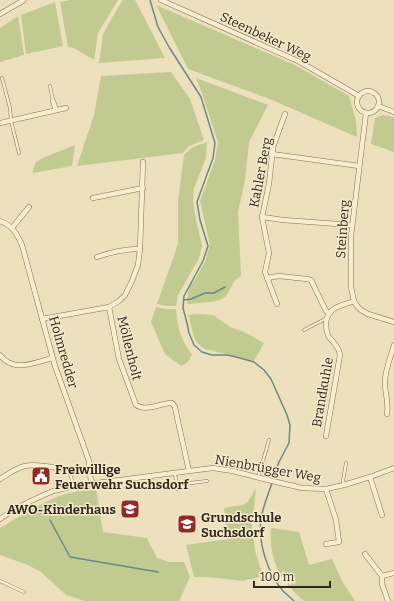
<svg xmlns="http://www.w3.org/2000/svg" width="394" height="601" font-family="Bitter,serif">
<rect width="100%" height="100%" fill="#ede0bc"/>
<g fill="#c1ca91">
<path d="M70,0H118L98,33L94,60L74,48L68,47L60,2Z"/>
<path d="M123,0H135L165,58L99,63L103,34L113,16Z"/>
<path d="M55,2L63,46L26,54L21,15Z"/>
<path d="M156,5L295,65L349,96L356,121L357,137L272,100L188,69Z"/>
<path d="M18,16L24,55L0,62V28Z"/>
<path d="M171,72L190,99L204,140L189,146L183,153L77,166L94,115L101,76Z"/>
<path d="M196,78L268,105L249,142L245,181L238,212L241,276L235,280L226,296L220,300L211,302L187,304L189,285L194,281L205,262L210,245L200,201L215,160L218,142L203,96Z"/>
<path d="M383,115L394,117V152L371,144L375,118Z"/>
<path d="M207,142L206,158L194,188L193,202L196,219L202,246L199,258L178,295L176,306H166L157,304L178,244V201L184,155L191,148Z"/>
<path d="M75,145L72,166L32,173L36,162L45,157Z"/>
<path d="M156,307L166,309H176C178,330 180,337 192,355L188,362L181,366L165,354L151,322Z"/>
<path d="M196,314L213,315L230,327L244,332L264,343L254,361L205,349C190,340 194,330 188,315Z"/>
<path d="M256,488L252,526L255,551L263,576L243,581L208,577H194L186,545L228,539L224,508L242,505L247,503Z"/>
<path d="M96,489L103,532L147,538L157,558L169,562H184L190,577L179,601H85L66,595L41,572L28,565L0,555V528C19,517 37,505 57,497C70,492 83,490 96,489Z"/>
<path d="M271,528L299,532L309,565L332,559L342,581L355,601H304C280,581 269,560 271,528Z"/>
</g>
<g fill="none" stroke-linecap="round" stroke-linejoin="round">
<g stroke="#688b84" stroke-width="1.5">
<path d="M150,0L158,27L169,47L201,97L215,143L213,158L197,202L200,220L208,246L203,261L184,296L183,308L187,323L189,333L194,345L202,352L212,355H227L240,358L254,362L264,370L271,379L287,415L290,425L289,443L279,462L272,479"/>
<path d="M184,300L191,299L205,293H214L225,287"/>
<path d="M272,483C268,495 263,506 261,519C258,543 267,572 283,591C286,594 291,598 294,601"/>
<path d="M50,520L70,557L158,572"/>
</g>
<g stroke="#847056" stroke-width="3.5">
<g id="lane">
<path d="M2,78L10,108L11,121L19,153"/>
<path d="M50,86L53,101"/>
<path d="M304,330L327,318"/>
<path d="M69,471L74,486"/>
<path d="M175,473L177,489"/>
<path d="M258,478L269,440"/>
<path d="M344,484L343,481L346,463"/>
<path d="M151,488L207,481"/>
<path d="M0,581L24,592"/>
</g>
</g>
<g stroke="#847056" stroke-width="5.5">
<g id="street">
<path d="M161,0L300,62L359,96"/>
<path d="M0,14L24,0"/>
<circle cx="368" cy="102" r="11"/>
<path d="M53,101L56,110"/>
<path d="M378,106L394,112"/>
<path d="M366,113L351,236V287L354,301L357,306L361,310L368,314L394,322"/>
<path d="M0,123L66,108"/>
<path d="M272,154L359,166"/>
<path d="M93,198L143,188"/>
<path d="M262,217L283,220L352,225"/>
<path d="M0,221C12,225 17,234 22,245L55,366L89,461L91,483"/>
<path d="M12,228L29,207"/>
<path d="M97,257C111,252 126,249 140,249"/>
<path d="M267,278L279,276L307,279L311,280L326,311L329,313"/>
<path d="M277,304L265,272L269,253L262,217L269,184L273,147L285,114"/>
<path d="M109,307L119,359L136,405C146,412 161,403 172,403L175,407L177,417L189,471"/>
<path d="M42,319L109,307L119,301L125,295L132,281L138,265L140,249L143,162"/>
<path d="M0,355C13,373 35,363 52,358"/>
<path d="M387,414C389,403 385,394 385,383C384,373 391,356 394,345"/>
<path d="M326,436L340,355C339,346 333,343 329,337C326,332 326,327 326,322C329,306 341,306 354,301"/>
<path d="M370,477L382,515"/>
<path d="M0,479C8,474 16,468 25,466C37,463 56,468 69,470"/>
<path d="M0,519L15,509L35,499L53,491L74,486L189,471L213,468L233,471L264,479L302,488L326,489L344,485L370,477L394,468"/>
<path d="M326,544L339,542L336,520L326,489"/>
<path d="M365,554L382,576"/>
<path d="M388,601L382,584V576L394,573"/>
</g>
</g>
<use href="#lane" stroke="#f8eecf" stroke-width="2.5"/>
<use href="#street" stroke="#f8eecf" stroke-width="4.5"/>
</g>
<defs>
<g id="civic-square" transform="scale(1)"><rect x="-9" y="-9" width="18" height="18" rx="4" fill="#922a27" stroke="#f4eacc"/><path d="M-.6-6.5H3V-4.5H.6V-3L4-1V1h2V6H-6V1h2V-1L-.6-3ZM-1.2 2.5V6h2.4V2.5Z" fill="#fff"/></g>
<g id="school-square" transform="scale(1)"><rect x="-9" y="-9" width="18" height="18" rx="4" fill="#922a27" stroke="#f4eacc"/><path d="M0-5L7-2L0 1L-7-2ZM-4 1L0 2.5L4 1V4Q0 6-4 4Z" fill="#fff"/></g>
</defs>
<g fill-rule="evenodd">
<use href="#civic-square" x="41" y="476"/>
<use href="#school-square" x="130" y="509"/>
<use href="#school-square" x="187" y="524"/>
</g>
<g text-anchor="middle" stroke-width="3" stroke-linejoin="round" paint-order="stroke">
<g font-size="13" fill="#33281b" stroke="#f4eacc">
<text transform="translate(266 36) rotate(25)" y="5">Steenbeker Weg</text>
<text transform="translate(260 172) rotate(-79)" y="5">Kahler Berg</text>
<text transform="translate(342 229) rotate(-86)" y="5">Steinberg</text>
<text transform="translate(130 348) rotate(76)" y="5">Möllenholt</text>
<text transform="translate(64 352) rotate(74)" y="5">Holmredder</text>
<text transform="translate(322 392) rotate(-80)" y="5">Brandkuhle</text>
<text transform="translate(268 468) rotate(10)" y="5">Nienbrügger Weg</text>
</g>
<g font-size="13" font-weight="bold" fill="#33281b" stroke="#f4eacc" text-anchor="start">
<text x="55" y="474">Freiwillige<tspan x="55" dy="15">Feuerwehr Suchsdorf</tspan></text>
<text x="116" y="514" text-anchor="end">AWO-Kinderhaus</text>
<text x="201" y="522">Grundschule<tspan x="201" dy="15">Suchsdorf</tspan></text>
</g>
</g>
<path d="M254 581v6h76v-6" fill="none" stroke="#33281b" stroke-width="2"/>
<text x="260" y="581" font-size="12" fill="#33281b" stroke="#f4eacc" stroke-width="3" paint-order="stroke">100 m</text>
</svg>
